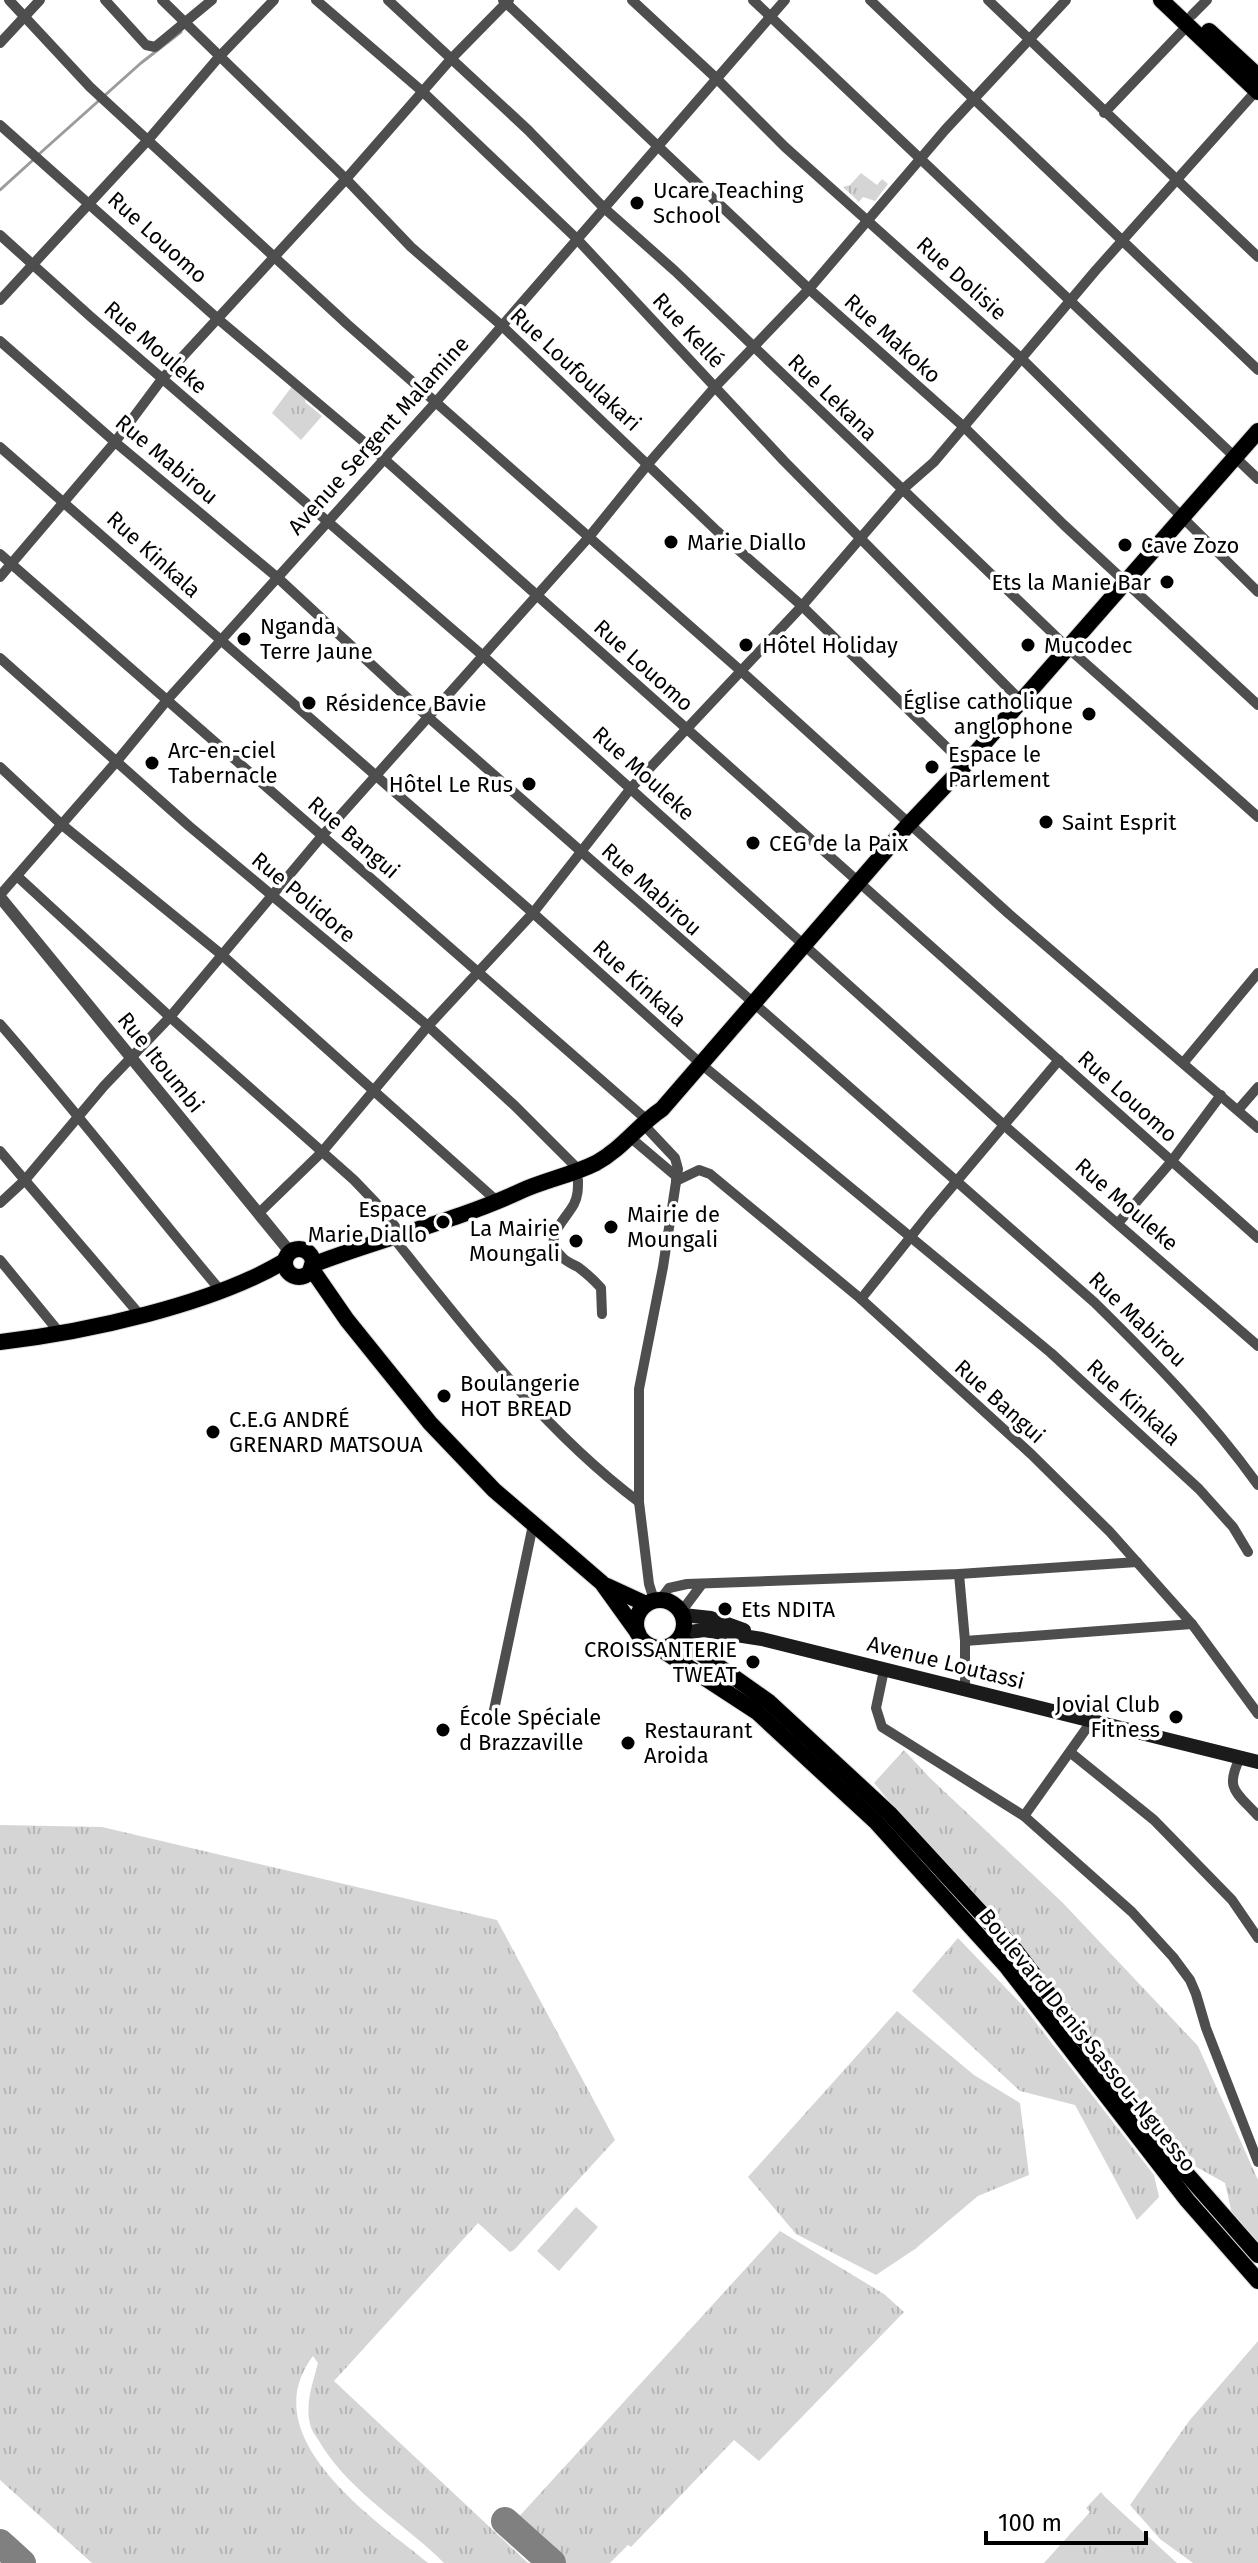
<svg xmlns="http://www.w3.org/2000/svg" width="1258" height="2563" font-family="'Fira Sans',sans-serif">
<defs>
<pattern id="grass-tufts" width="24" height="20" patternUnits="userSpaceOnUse" patternTransform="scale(2)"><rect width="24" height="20" fill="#d5d5d5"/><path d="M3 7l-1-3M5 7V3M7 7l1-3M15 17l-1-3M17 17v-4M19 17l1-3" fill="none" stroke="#b5b5b5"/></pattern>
</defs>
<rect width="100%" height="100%" fill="#fff"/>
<g fill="url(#grass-tufts)">
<path d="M861,173L877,185L882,179L888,184L875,201L863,197L859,202L843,187L850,185Z"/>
<path d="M293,385L307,397L305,402L322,416L301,440L272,413Z"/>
<path d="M904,1750L930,1778L1062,1902L1198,2046L1258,2180V2242L1232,2214L1225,2183L1191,2164L874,1783Z"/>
<path d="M0,1825L102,1827L497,1920L615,2140L514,2250L510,2252L478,2223L334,2381L528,2563H444C403,2522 349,2492 319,2441C316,2436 311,2430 310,2424C305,2404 313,2382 318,2363L313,2356C252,2437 373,2518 428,2563H92L0,2480Z"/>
<path d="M958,1938L1023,2006L1154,2175L1159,2197L1137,2220L1075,2105L1020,2091L912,1991Z"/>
<path d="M897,2011L974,2075L1020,2103L1029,2175L978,2196L915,2249L876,2275L796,2234L748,2177Z"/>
<path d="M780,2231L884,2294L904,2312L759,2461L734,2440L631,2547L628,2545L610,2563H561L515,2521Z"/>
<path d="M1258,2341V2563H1193L1160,2539L1130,2505L1189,2421Z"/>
<path d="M1101,2492L1104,2496L1177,2563H1044L1090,2512L1086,2508Z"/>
</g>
<path fill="#d5d5d5" d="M576,2207L598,2227L559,2271L537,2251Z"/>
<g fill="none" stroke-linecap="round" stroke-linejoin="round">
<g stroke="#9c9c9c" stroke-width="3">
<path d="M38,155L141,63L181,32"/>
<path d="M0,190L33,160"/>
</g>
<g stroke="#808080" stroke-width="28">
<path d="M505,2521L552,2563"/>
<path d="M0,2543L22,2563"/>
</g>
<g stroke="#dbdbdb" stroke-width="18">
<g id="primary">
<path d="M1161,0L1258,92"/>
<path d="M1209,31L1258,76"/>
<circle cx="299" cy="1263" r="14"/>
<path d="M312,1265C381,1238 454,1222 521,1191C545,1180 572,1175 596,1163C622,1149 638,1125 662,1109L908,825L965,765L1258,431"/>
<path d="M311,1268L347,1320L430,1423L494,1490L602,1583L638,1633"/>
<path d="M0,1342C86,1332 211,1305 285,1261"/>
<path d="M607,1586L646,1604"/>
<circle cx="660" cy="1624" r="24"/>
<path d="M680,1639L769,1702L889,1813L1016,1951L1178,2164L1258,2255"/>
<path d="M659,1648L757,1712L876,1822L1007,1967L1187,2200L1258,2281"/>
</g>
</g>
<g stroke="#4e4e4e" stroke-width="10">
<path d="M9,0L90,87L347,324L741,671L1009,914L1258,1128"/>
<path d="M105,0L146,45L155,47L212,0"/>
<path d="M162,0L346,179L411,247L501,325L717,531L802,606L965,765"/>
<path d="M316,0L423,92L576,238L784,461L1020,700"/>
<path d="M388,0L528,130L603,207L675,271L1067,647L1258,817"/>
<path d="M503,0L809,289L964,427L1064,525L1258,705"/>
<path d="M632,0L716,78L785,147L1022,359L1258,592"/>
<path d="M753,0L1258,479"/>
<path d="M870,0L1258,370"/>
<path d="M988,0L1258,257"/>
<path d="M1192,15L1207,0"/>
<path d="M0,43L40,0"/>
<path d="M1104,113L1188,25"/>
<path d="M0,125L218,319L383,458L1258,1238"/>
<path d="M0,235L91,317L482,655L1005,1126L1258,1346"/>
<path d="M0,300L148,140L219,57L274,0"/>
<path d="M0,341L115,442L278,578L428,717L1094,1302C1153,1360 1210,1418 1258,1485"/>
<path d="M0,447L533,913L701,1064L1051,1353L1199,1489L1233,1527L1248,1552"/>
<path d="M0,554L647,1120"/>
<path d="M0,577L115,442L162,379L346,179L451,59L509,0"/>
<path d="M0,658L189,826L428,1026L515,1106L579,1170"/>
<path d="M0,767L61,824L222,955L498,1202"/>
<path d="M17,876L170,1017L354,1180L376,1203L401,1234"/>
<path d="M0,895L117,761L168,699L435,403L785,0"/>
<path d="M0,1024C76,1111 146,1202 220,1290"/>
<path d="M1184,1062L1258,973"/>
<path d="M1238,1110L1258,1087"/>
<path d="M643,1124L675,1158L678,1169L663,1267L639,1389V1502L649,1584L654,1600"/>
<path d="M631,1138L677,1177"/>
<path d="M0,1151L140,1315"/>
<path d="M578,1180C578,1189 578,1196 574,1204C565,1221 541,1238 562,1257C566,1262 573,1264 578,1267C586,1273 594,1280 601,1288L602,1314"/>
<path d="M676,1181L699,1170L710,1174L861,1299L1031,1454L1110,1532L1192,1624L1258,1714"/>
<path d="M0,1203L25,1180L104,1086L170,1017L322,836L589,537L648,464L715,387L809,289L945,130L1066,0"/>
<path d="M260,1212L322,1152L428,1026L533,913L631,788L802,606L902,490L934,462L1096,270L1256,91"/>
<path d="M1119,1222L1171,1162L1221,1095"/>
<path d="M392,1236C466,1329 544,1431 639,1502"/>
<path d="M0,1260L59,1332"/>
<path d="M861,1299L929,1214L1059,1060"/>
<path d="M959,1574L965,1641V1690"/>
<path d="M660,1600L669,1588L687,1584L959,1574L1137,1562"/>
<path d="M681,1612L702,1584"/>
<path d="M965,1641L1192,1624"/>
<path d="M884,1670L876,1708L882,1727L1024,1816L1132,1912L1173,1957L1190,1980L1196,1994L1206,2028L1258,2162"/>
<path d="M494,1710L533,1525"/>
<path d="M1071,1753L1154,1820L1232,1900L1258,1938"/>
<path d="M1240,1758C1224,1790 1237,1792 1258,1816"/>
<path d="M1024,1816L1091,1722"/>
</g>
<path stroke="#4e4e4e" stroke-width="12" d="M0,897L290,1252"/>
<g stroke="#1b1b1b" stroke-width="14">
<path d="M683,1615L711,1618L744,1630"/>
<path d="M683,1633L704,1630L762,1639L1258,1762"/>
</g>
<use href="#primary" stroke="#000" stroke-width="16"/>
</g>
<g fill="#000" stroke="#fff" stroke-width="3">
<circle cx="637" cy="203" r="8"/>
<circle cx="671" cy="542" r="8"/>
<circle cx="1125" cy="545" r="8"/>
<circle cx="1167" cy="582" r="8"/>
<circle cx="244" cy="639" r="8"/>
<circle cx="746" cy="645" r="8"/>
<circle cx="1028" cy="645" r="8"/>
<circle cx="309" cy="703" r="8"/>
<circle cx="1089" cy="714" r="8"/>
<circle cx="152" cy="763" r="8"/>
<circle cx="932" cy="767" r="8"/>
<circle cx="529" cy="784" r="8"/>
<circle cx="1046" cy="822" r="8"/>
<circle cx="753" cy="843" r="8"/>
<circle cx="443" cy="1222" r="8"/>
<circle cx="611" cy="1227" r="8"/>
<circle cx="576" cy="1241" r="8"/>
<circle cx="444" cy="1396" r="8"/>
<circle cx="213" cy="1432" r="8"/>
<circle cx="725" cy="1609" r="8"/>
<circle cx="753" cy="1662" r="8"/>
<circle cx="1176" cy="1717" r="8"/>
<circle cx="443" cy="1730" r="8"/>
<circle cx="628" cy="1743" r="8"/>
</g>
<g text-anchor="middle" stroke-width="7" stroke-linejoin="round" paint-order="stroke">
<g font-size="22" fill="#000" stroke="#fff" text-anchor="start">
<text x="653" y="198">Ucare Teaching<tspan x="653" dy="25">School</tspan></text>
<text x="687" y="550">Marie Diallo</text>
<text x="1141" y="553">Cave Zozo</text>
<text x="1151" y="590" text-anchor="end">Ets la Manie Bar</text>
<text x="260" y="634">Nganda<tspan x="260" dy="25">Terre Jaune</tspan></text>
<text x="762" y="653">Hôtel Holiday</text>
<text x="1044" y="653">Mucodec</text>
<text x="1073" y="709" text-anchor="end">Église catholique<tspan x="1073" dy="25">anglophone</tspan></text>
<text x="325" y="711">Résidence Bavie</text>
<text x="168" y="758">Arc-en-ciel<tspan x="168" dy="25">Tabernacle</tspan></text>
<text x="948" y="762">Espace le<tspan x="948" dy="25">Parlement</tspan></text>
<text x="513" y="792" text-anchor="end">Hôtel Le Rus</text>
<text x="1062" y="830">Saint Esprit</text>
<text x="769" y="851">CEG de la Paix</text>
<text x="427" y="1217" text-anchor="end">Espace<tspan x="427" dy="25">Marie Diallo</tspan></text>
<text x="627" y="1222">Mairie de<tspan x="627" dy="25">Moungali</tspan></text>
<text x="560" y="1236" text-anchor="end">La Mairie<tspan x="560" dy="25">Moungali</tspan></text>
<text x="460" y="1391">Boulangerie<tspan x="460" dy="25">HOT BREAD</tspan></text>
<text x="229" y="1427">C.E.G ANDRÉ<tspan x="229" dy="25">GRENARD MATSOUA</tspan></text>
<text x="741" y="1617">Ets NDITA</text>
<text x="737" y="1657" text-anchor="end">CROISSANTERIE<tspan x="737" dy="25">TWEAT</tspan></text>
<text x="1160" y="1712" text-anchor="end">Jovial Club<tspan x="1160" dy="25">Fitness</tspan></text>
<text x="459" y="1725">École Spéciale<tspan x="459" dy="25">d Brazzaville</tspan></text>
<text x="644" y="1738">Restaurant<tspan x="644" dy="25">Aroida</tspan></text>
</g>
<g font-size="22" fill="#000" stroke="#fff">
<text transform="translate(158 237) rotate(42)" y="8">Rue Louomo</text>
<text transform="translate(962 278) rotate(42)" y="8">Rue Dolisie</text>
<text transform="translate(689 330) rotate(47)" y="8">Rue Kellé</text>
<text transform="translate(893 338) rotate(42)" y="8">Rue Makoko</text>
<text transform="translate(156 347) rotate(41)" y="8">Rue Mouleke</text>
<text transform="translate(576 369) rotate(43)" y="8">Rue Loufoulakari</text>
<text transform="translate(833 397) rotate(44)" y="8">Rue Lekana</text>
<text transform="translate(378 435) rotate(-48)" y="8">Avenue Sergent Malamine</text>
<text transform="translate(167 459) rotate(40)" y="8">Rue Mabirou</text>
<text transform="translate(154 554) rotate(42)" y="8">Rue Kinkala</text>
<text transform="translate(644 665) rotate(42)" y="8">Rue Louomo</text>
<text transform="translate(644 773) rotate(42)" y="8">Rue Mouleke</text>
<text transform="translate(354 837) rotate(41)" y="8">Rue Bangui</text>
<text transform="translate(652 889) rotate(42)" y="8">Rue Mabirou</text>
<text transform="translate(304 897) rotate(40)" y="8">Rue Polidore</text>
<text transform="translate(640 983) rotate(42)" y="8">Rue Kinkala</text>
<text transform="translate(161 1062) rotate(51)" y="8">Rue Itoumbi</text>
<text transform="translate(1128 1096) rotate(42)" y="8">Rue Louomo</text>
<text transform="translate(1127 1204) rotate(41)" y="8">Rue Mouleke</text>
<text transform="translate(1138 1319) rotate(44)" y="8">Rue Mabirou</text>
<text transform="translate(1000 1401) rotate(42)" y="8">Rue Bangui</text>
<text transform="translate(1134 1402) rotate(42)" y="8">Rue Kinkala</text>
<text transform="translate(946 1662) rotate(14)" y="8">Avenue Loutassi</text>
<text transform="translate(1088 2040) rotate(51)" y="8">Boulevard Denis Sassou-Nguesso</text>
</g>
</g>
<path d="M986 2531v12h160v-12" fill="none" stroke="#000000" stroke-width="4"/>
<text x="998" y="2531" font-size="24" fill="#000000" stroke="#ffffff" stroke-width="6" paint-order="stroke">100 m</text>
</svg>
